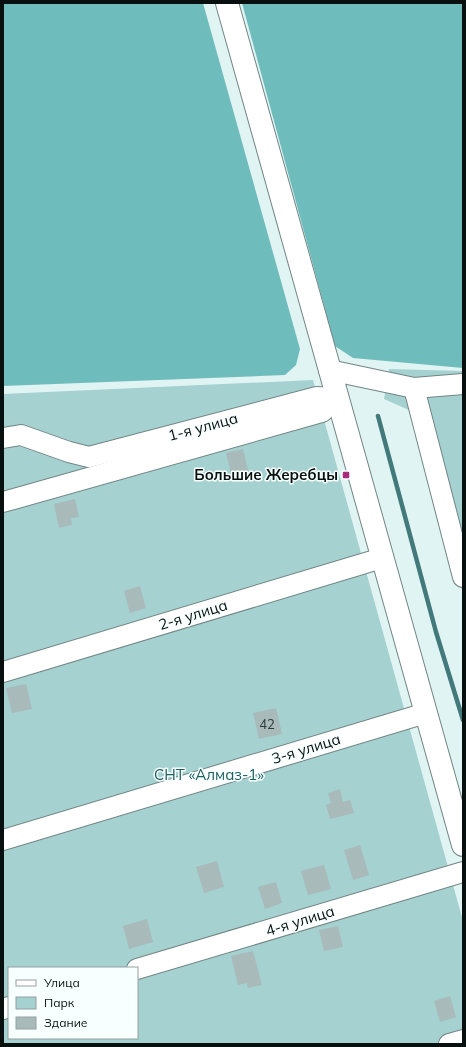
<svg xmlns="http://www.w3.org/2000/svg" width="466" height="1047" font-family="Mulish,sans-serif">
<rect width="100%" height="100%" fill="#e1f4f4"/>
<g fill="#a5d1d1" fill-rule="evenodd">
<path d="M389,369L463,371V594L411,411L384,399Z"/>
<path d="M313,380L463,921V1044H3V394ZM9,968H137V1038H9Z"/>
</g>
<g fill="#6fbcbc">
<path d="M3,3H203L300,349L296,365L285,375L3,386Z"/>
<path d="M242,3H463V368L353,358L335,346Z"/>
</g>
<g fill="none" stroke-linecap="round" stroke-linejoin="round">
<path stroke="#427a7b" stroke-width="4.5" d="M378,416L436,632L463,720"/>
</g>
<g fill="#a8baba">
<path d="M243,449L249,474L232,478L226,453Z"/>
<path d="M75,499L79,517L71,518L72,525L59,528L54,504Z"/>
<path d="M140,586L146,608L130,613L124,591Z"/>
<path d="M26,684L32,709L12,713L6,688Z"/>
<path d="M276,708L282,734L259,739L253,713Z"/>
<path d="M340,789L343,802L350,800L354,813L330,819L326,805L331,803L328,793Z"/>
<path d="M360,845L369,875L353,880L344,850Z"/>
<path d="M217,861L224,887L204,893L196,867Z"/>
<path d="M324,865L331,889L308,895L301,871Z"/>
<path d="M276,882L282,903L265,909L258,887Z"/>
<path d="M147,919L153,942L129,949L123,926Z"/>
<path d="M338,926L343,947L324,951L319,930Z"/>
<path d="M253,951L262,985L248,988L247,983L238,985L231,956Z"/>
<path d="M450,996L456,1017L440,1022L434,1001Z"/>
</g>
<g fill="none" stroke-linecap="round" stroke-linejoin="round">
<g stroke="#738585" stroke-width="22">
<g id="minor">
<path d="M329,370L414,388L463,384"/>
<path d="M414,388L463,577"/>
<path d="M3,438L21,435L69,452L89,457L317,397L337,398"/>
<path d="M3,502L322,412L337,398"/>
<path d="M3,672L382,558"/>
<path d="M3,840L426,713"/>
<path d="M137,969L463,872"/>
<path d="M3,1009L9,1007"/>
<path d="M449,1044L463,1040"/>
</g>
</g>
<g stroke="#738585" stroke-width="24">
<path id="major" d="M227,3L463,845"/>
</g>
<use href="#minor" stroke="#fff" stroke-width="20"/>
<use href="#major" stroke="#fff" stroke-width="22"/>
</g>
<rect fill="#a92b7c" stroke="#f7ffff" stroke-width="1.5" x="342" y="471" width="8" height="8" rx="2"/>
<g text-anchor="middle" stroke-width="3" stroke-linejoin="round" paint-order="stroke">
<g font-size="13" fill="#303a3a">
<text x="267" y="729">42</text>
</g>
<g font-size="15" fill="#080f0f" stroke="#f7ffff">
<text transform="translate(203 427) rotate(-15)" y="5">1-я улица</text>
<text transform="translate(193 615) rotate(-17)" y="5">2-я улица</text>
<text transform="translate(306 749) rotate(-17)" y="5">3-я улица</text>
<text transform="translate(300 921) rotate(-17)" y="5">4-я улица</text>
</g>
<g font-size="15" font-weight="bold" fill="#080f0f" stroke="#f7ffff" text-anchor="end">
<text x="338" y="480">Большие Жеребцы</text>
</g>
<g font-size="15" fill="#1b5c5d" stroke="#f7ffff">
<text x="209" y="780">СНТ «Алмаз-1»</text>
</g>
</g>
<rect width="466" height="1047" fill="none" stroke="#080f0f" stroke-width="8"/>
<rect x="8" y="967" width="130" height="72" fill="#f7ffff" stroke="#979f9f"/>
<rect x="16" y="980" width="20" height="6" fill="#ffffff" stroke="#979f9f"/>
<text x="44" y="987" font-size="12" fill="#080f0f">Улица</text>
<rect x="16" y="997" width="20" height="12" fill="#a5d1d1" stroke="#979f9f"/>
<text x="44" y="1007" font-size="12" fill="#080f0f">Парк</text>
<rect x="16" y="1017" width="20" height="12" fill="#a8baba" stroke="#979f9f"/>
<text x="44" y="1027" font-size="12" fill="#080f0f">Здание</text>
</svg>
